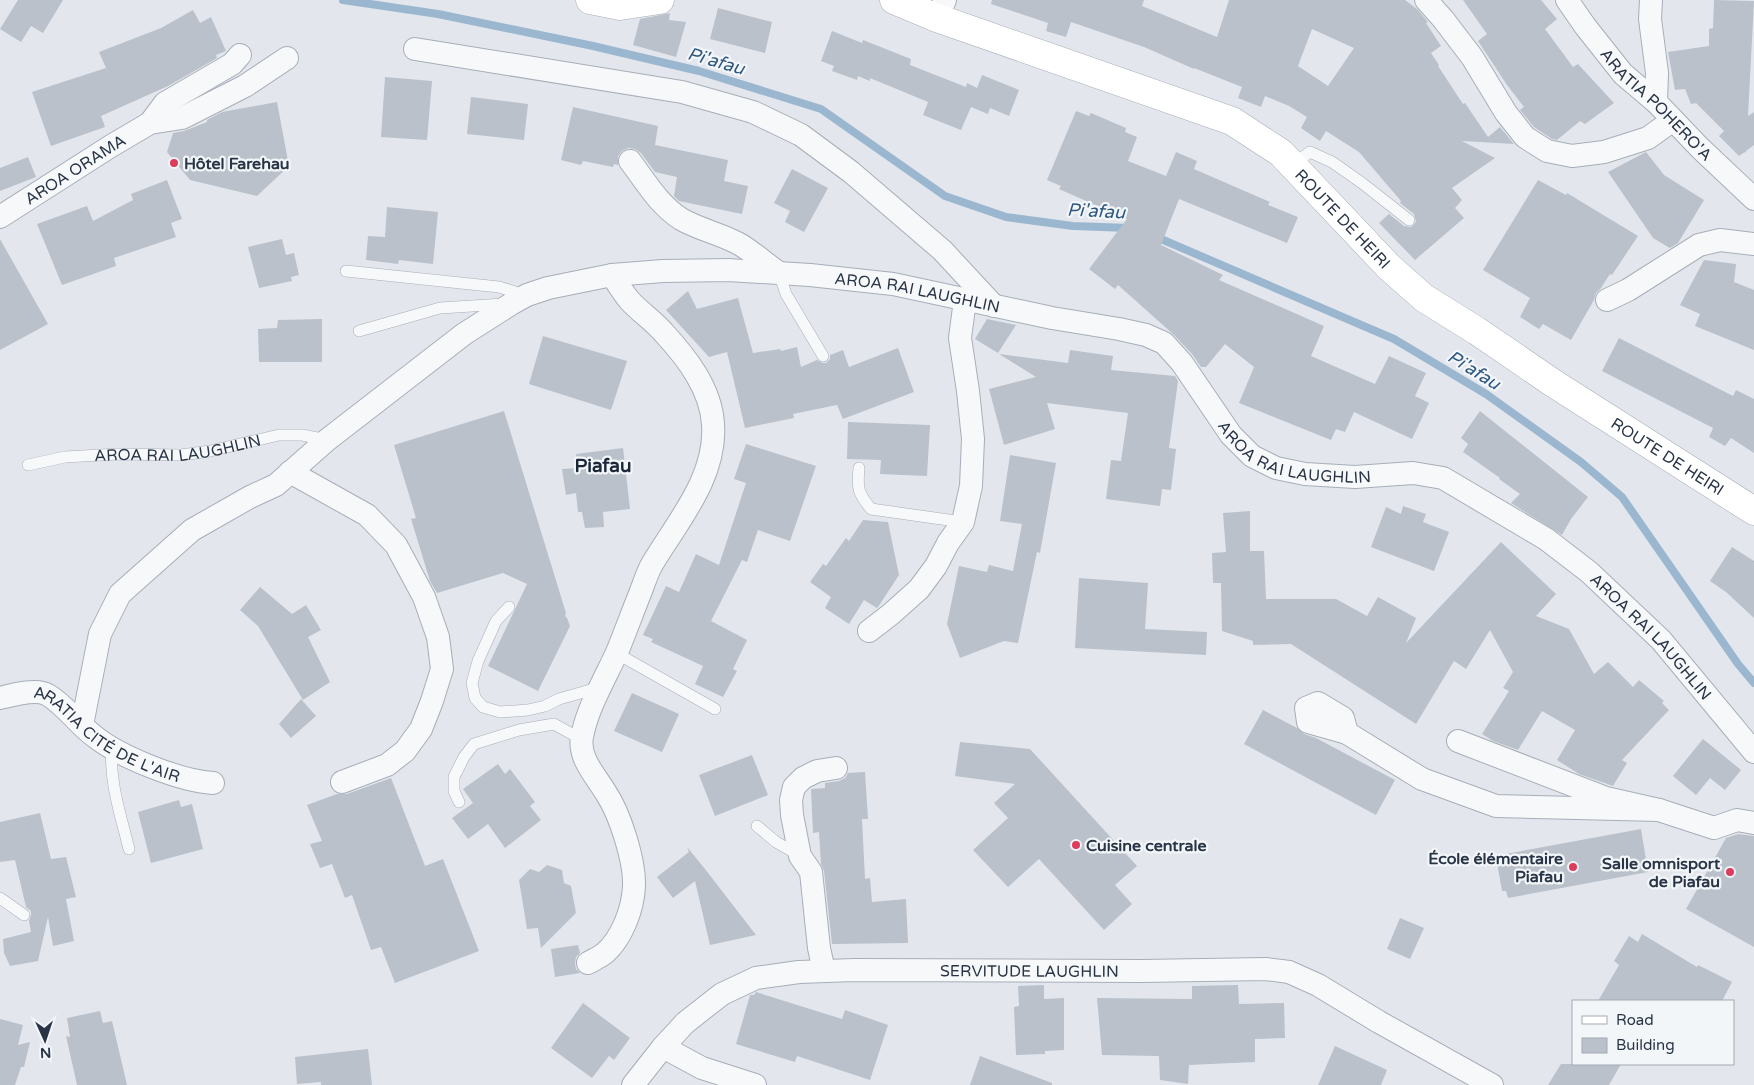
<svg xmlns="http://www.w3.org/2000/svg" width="1754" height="1085" font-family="'Varela Round',sans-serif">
<rect width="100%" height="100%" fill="#e3e7ed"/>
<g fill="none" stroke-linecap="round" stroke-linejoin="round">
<g stroke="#9bb7d0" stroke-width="8">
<path d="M343,0L438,14L593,46L699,71L821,109L945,196L1006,217L1073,226L1129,228"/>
<path d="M1154,236L1394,339L1486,394L1581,462L1622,497L1738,664L1754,683"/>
</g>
</g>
<g fill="#bac1cb" fill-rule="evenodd">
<path d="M18,0H63L43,33L31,26L21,42L0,29Z"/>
<path d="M992,0H1144L1142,6L1217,37L1229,0H1405L1417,9L1428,22L1426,23L1441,46L1431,53L1439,65L1438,66L1463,104L1465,103L1488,137L1500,127L1514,144L1462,141L1495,158L1452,188L1462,200L1455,208L1464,218L1415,260L1379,223L1389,214L1404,226L1411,227L1416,222L1414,214L1400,203L1401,201L1359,152L1326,131L1320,141L1301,128L1307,117L1289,106L1265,96L1261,107L1238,98L1242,87L1194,68V69L1144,47L1071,22L1066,37L1046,31L1048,23L991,4ZM1312,29L1354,48L1328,86L1298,66Z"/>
<path d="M1463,0H1541L1557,19L1545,29L1573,67L1578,64L1614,103L1585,124L1580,121L1557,140L1552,139L1534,127L1520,110L1524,107L1507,85L1478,41L1487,34Z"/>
<path d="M1714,0L1754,1L1748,116L1754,112V145L1746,151V153L1745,152L1739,156L1719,136L1724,131L1696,103L1691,104L1685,89L1675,90L1668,52L1709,46V29L1713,28Z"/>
<path d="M718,8L772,22L765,53L710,39Z"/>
<path d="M193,10L200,23L211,17L226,51L216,55L217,58L168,86L101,116L105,127L51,146L32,92L106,68L99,52L161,28Z"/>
<path d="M670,13L669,20L686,22L676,57L633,45L640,19Z"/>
<path d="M832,31L862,43L863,40L911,59L910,65L966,87L967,83L977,88L982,75L1019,90L1009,116L990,108L988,114L971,107L961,130L923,115L928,102L870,78V81L858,76L857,80L832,71L834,66L821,61Z"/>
<path d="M385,77L432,81L427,140L381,137Z"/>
<path d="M471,97L528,104L524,140L467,134Z"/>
<path d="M277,102L289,166L257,196L190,180L167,152L173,133L184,131L207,122V120L222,112Z"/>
<path d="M573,107L658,126L655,145L728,160L724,181L748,186L742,214L679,201L674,196L677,177L655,172L641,153L635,149L628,148L622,151L618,156V165L614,164L613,167L583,161L581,165L561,160Z"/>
<path d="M1076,111L1089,116L1091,113L1126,128L1125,132L1137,137L1128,161L1166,176L1176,152L1197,161L1194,169L1270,202L1268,205L1298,217L1287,243L1179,199L1161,245L1223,275L1219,280L1324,326L1311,356L1375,384L1389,356L1426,373L1415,396L1429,403L1412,439L1354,412L1345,432L1336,429L1331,440L1239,403L1254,367L1225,344L1206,367H1201L1192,354L1173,334L1118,285L1115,289L1089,269L1127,219L1059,189L1061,186L1047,180Z"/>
<path d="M1646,152L1664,175L1704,200L1678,243L1670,248L1653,238L1608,172Z"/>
<path d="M28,157L36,177L0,191V168Z"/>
<path d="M792,169L828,188L804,232L785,222L790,211L774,203Z"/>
<path d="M167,180L182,219L171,223L176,237L114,258L116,266L62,285L37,224L87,206L93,221L133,200L131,194Z"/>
<path d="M1538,180L1566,195L1567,193L1638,236L1612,275L1610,274L1601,288L1596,293L1594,300L1571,340L1543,324L1539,329L1520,317L1530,298L1483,270Z"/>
<path d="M387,207L438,212L433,264L399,260L398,264L366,260L368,236L385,237Z"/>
<path d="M0,239L48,324L0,350Z"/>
<path d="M282,239L286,255L294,253L299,275L291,277L292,281L259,288L248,247Z"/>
<path d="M1704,260L1736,264L1734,282L1754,290V350L1695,326L1700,314L1680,305Z"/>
<path d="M688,291L697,309L738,298L753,353L780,349L781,351L797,347L801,367L817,360L823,363H826L830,359V355L843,350L849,367L898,348L914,392L843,419L837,405L793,414L794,418L745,428L727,352L709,357L666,310Z"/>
<path d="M322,319V362H259L258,329L277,328L278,320Z"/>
<path d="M987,319L1016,325L998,353L975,339Z"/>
<path d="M543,336L627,361L611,410L529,384Z"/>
<path d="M1619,338L1733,396L1736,390L1754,399V453L1731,438L1725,446L1709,437L1713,428L1602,371Z"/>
<path d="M1070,350L1113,356L1111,370L1175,376L1178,381L1169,448L1176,449L1171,490L1162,489L1160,506L1106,499L1111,460L1121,461L1128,413L1047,403L1055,429L1004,445L989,389L1036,377L999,354L1068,363Z"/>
<path d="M504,411L566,613L565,616L567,618L570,626L538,691L488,666L527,584L503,573L437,593L430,581L411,519L416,518L394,445Z"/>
<path d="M1480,411L1588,497L1571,519L1562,535L1511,503L1520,494L1499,479L1500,478L1463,452L1468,444L1461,438Z"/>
<path d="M848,422L930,425L927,476L880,474L881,460L847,459Z"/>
<path d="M746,444L816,466L790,541L758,530L747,562L742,560L711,621L747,640L733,669L737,671L723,697L695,684L703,666L651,642L653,639L643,635L666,586L679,592L696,554L719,565L746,483L734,479Z"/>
<path d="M623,448L630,509L603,512L604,527L585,528L582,512H578L576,493L566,495L562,469L578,468L576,454Z"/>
<path d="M1010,455L1056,463L1040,553L1037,552L1018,643L1004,641L960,658L947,624L959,566L987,572L989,565L1013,571L1022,524L1000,521Z"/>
<path d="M1403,506L1426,514L1423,522L1449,532L1434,571L1371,547L1386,507L1401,514Z"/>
<path d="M1250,511V551H1264L1266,599H1336L1367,616L1378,597L1416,618L1406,643L1501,542L1556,594L1536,616L1569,629L1594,674L1608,662L1633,687L1639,680L1664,701L1662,703L1669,710L1622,760L1627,763L1613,786L1579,774L1557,760L1575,730L1542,711L1518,750L1493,741L1482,734L1509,691L1503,688L1513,672L1490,630L1466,669L1454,661L1416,724L1291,644L1253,645V641L1222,631L1221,583H1213L1212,553L1226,552L1223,513Z"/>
<path d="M863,520L888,522L899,575L878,607L877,608L864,600L849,624L825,608L831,597L810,582L823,564L826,566L846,538L849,541Z"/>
<path d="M1732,547L1754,561V618L1726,592L1710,581Z"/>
<path d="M1079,578L1148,583L1145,629L1207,632L1206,655L1075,648Z"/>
<path d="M260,587L292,614L306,605L321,630L308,637L330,682L303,700L258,626L240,610Z"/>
<path d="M632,693L679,714L662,752L614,731Z"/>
<path d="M301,699L316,716L291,738L279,724Z"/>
<path d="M1263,710L1297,728L1304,734L1316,738L1395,780L1376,815L1244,744Z"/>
<path d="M1703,739L1741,770L1725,790L1710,778L1696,795L1673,776Z"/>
<path d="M960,742L1030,749L1137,866L1115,885L1132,904L1104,930L1039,859L1008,887L973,850L1008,818L994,803L1015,784L955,776Z"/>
<path d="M752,755L768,795L715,816L699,775Z"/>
<path d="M498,764L505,774L510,769L535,802L530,806L541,820L505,848L488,824L468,839L452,818L473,803L463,789Z"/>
<path d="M865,772L868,819H862L865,879L870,878L872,902L906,899L908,943L832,944L824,871L821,864L819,832L813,833L811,789L825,788V783L839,781L845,778L848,773Z"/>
<path d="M391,778L425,866L443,859L479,951L395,983L381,947L371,950L352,895L345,898L332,864L320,868L310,844L322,841L307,805L337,794H347Z"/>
<path d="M179,800L181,807L192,804L203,849L151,863L138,812Z"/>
<path d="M40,813L51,859L66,857L76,897L66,899L74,941L53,946L48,917L38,961L10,966L4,953L3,939L31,932L29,921L31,915V911L26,907L15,860L0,862V822Z"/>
<path d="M1641,829L1648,872L1508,898L1506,891H1502L1497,863L1501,862L1500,855Z"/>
<path d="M1738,834L1754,836V947L1686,909L1726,838Z"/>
<path d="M687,847L705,869L756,935L710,945L695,881L673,898L657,877L689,852Z"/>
<path d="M547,865L562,870L564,883L571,886L576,913L541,948L538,928L527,929L519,880L530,869L539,872Z"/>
<path d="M1400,918L1424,928L1410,959L1387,949Z"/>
<path d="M1642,934L1697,967L1698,965L1732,982L1722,1001H1598L1619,965L1614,961L1629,936L1638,942Z"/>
<path d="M578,945L580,953L576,957L575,963L576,969L580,973L555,977L551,949Z"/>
<path d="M1044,985V999L1064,998V1050L1045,1051V1054L1016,1055L1014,1007L1019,1006L1018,986Z"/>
<path d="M1238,985L1239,1004L1284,1003L1285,1038L1255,1039V1062L1189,1065L1188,1084L1160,1080L1159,1056L1102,1055L1097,998L1192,999V986Z"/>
<path d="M756,992L842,1019L845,1010L888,1025L870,1080L797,1056L795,1062L736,1044L750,995H754Z"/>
<path d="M583,1003L630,1038L614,1060L609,1056L592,1078L551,1048Z"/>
<path d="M100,1011L103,1023L112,1021L127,1085H77L66,1036L70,1037L67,1018Z"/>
<path d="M0,1019L23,1025L18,1045L30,1042L24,1067H21L15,1085H0Z"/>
<path d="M1335,1046L1387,1070L1381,1085H1318Z"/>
<path d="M368,1049L372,1085H321V1082L297,1084L295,1057Z"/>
<path d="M980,1056L1052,1083V1085H970Z"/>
<path d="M1561,1064H1621L1609,1085H1548Z"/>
</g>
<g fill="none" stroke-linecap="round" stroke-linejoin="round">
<g stroke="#a7aeb8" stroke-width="12">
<g id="service">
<path d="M1291,166L1310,152L1332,162L1362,183L1409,220"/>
<path d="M346,271L499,287L525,295"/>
<path d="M779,273L786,294L823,356"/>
<path d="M359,331L440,308L504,304"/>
<path id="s1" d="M28,465L65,457L118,454L181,455L210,451L279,435H302L327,440"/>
<path d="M859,468C857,489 858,493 871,509L963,522"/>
<path d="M509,607L496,621L478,661L472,683L475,698L483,707L500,712L528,710L545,706L559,699L601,687"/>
<path d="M616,653L715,709"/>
<path d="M112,748C109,782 121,816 129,849"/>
<path d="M459,802L454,791V777L464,757L474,744L519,730L554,724L581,739"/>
<path d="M757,826L776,842L799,855"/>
<path d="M0,898L24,915"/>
</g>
</g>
<g stroke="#a7aeb8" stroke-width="24">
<g id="minor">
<path d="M1426,0L1443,19L1472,57L1506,113L1525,137L1547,151L1572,156L1604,152L1648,138L1673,120"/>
<path id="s2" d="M1567,0L1585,26L1623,74L1656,102L1700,148L1754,199"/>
<path d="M1651,0L1650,19L1657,73L1656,102"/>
<path d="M937,18L945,0"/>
<path d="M415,49L682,92L753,112L801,135L851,172L942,250L994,306"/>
<path d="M150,123L165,103L232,64L240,55"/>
<path d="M630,161C646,182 658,204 681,219C700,230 722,234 741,245C754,253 766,264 779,273"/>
<path id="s3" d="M0,217L111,146L150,123L182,118L245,86L287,58"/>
<path d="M1607,300L1628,290L1699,245L1720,240L1754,244"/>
<path d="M290,472L367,515L396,545L424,597L438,637L442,669L432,701L421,729L405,751L387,765L342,782"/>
<path d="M869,631L891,614L919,589L936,566L948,543L963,522L971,486L973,439L968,391L960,338L965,300"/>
<path id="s4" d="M0,698C12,695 37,688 48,695C65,705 78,724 94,736C120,757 180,781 213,783"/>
<path d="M1318,703L1343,718L1347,733L1308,722L1306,708Z"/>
<path id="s5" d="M82,725L100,634L120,594L192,530L250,497L276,485L327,440L464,334L511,304L527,295L548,288L612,275L663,271L728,270L810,275L893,284L1052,318L1119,329L1146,335L1164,343L1182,363L1231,435L1252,456L1276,468L1305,474L1355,477L1413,473L1443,478L1546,539L1589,572L1661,640L1754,752"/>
<path d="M1347,733L1422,779L1496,806L1659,810"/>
<path d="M1458,741L1606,798L1659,810L1714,828L1737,820L1754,823"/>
<path d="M588,963C593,960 600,957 605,953C622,938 633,909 634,886C635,861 620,814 606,793C596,776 578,758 582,737C587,708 606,677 618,650C626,630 633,611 641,591C644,583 647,574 651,566C676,523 717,478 713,424C711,389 687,358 664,333C654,321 640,312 630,301C623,293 617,283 612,275"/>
<path d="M824,971L819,948L811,872L800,856L792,815L791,800L794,787L803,778L817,771L836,768"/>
<path d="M633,1085L663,1047"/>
<path id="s6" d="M755,1085L702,1068L663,1047L685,1023L722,994L756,978L799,972L854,970L1142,971L1266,969L1289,972L1318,985L1379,1022L1492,1085"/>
</g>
</g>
<g stroke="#a7aeb8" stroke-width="29">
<g id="secondary">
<path d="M590,0L620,6L660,0"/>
<path id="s7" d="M894,0L937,18L1232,121L1281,153L1389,267L1424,298L1477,331L1553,383L1754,511"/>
</g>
</g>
<use href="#service" stroke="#f7f8fa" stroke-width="11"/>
<use href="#minor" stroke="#f7f8fa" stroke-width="22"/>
<use href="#secondary" stroke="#fff" stroke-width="28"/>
</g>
<g fill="#dd3c5d" stroke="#f3f6f9" stroke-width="2">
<circle cx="174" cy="163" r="5"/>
<circle cx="1076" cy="845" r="5"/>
<circle cx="1573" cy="867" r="5"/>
<circle cx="1730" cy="872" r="5"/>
</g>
<g text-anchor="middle" stroke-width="4.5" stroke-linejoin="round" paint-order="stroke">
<g font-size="16" fill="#293547" stroke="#f3f6f9">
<text dy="6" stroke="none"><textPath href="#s2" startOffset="138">ARATIA POHERO'A</textPath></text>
<text dy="6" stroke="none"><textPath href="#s3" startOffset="89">AROA ORAMA</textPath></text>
<text dy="6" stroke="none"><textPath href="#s7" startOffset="508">ROUTE DE HEIRI</textPath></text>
<text dy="6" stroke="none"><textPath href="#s5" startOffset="1039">AROA RAI LAUGHLIN</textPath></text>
<text dy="6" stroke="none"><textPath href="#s5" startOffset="1474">AROA RAI LAUGHLIN</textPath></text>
<text dy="6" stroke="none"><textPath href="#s1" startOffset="151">AROA RAI LAUGHLIN</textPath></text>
<text dy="6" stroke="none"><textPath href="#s7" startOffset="912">ROUTE DE HEIRI</textPath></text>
<text dy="6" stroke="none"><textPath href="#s5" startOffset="1894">AROA RAI LAUGHLIN</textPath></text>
<text dy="6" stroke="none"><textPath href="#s4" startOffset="120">ARATIA CITÉ DE L'AIR</textPath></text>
<text dy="6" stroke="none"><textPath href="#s6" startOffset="491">SERVITUDE LAUGHLIN</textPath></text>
</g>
<g font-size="16" font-weight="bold" fill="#293547" stroke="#f3f6f9" text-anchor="start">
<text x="184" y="169">Hôtel Farehau</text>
<text x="1086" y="851">Cuisine centrale</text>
<text x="1563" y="864" text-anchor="end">École élémentaire<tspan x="1563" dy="18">Piafau</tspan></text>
<text x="1720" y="869" text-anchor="end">Salle omnisport<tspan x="1720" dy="18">de Piafau</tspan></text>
</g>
<g font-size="18" font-style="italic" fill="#2e5780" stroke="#f3f6f9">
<text transform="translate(716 61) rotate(16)" y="6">Pi'afau</text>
<text transform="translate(1096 211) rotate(3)" y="6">Pi'afau</text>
<text transform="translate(1474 370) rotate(32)" y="6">Pi'afau</text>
</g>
<g font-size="19" font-weight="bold" fill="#1b2638" stroke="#f3f6f9">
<text x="603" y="472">Piafau</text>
</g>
</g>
<rect x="1572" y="1000" width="162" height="65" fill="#f3f6f9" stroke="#a2a9b2"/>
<rect x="1582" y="1016" width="25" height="8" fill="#ffffff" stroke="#a2a9b2"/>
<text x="1616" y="1025" font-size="15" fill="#293547">Road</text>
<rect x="1582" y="1038" width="25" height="15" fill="#bac1cb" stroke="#a2a9b2"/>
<text x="1616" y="1050" font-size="15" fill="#293547">Building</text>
<g transform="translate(45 1040) rotate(177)" stroke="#f3f6f9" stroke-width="4" paint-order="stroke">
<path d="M0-4L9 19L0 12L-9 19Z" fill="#293547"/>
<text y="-8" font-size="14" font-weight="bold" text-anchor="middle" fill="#293547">N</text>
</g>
</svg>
